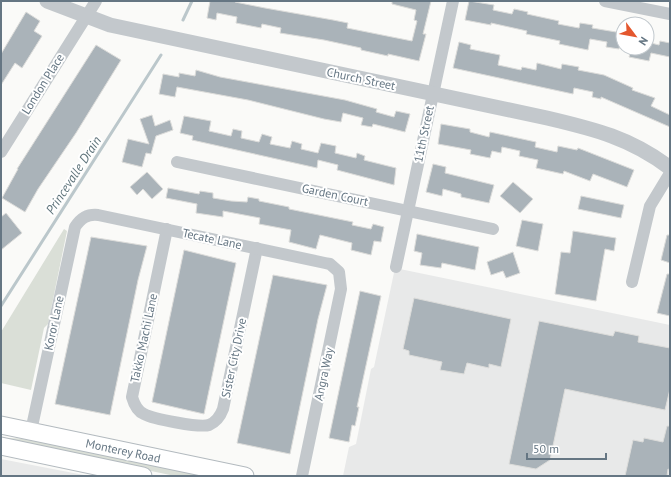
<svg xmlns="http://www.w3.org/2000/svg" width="671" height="477" font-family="'PT Sans',sans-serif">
<rect width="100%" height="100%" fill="#fafaf8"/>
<g fill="#e8e9e9">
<path d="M395,268L670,325V476H343L349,447L356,444L371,369L374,367Z"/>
<path d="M1,459L89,476H1Z"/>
</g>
<g fill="#dadfd7">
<path d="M64,229L67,231L48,324L44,328L31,390L1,383V332Z"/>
<path d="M5,438L33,439L214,476H175L12,442Z"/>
</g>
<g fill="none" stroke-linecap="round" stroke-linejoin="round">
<g stroke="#bbc7cb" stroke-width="3">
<path d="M183,20L192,1"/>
<path d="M1,306L161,55"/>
</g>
</g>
<g fill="#aab3b9" stroke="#dcdcda">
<path d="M210,1H235V2L265,8L333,20L348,23L347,28L412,41L417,21L414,20L416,10L392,4V1H431L423,34H426L419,61L388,54V56L361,50V48L324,40L280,33L281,28L262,24L261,28L236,23L237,17L217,13L216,20L207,18Z"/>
<path d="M469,1L494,5L493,10L512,14L514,9L528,12L527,14L559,21L558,24L579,28L580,23L593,25L592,28L622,33L619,49L606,47L607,42L590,39L588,50L559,44L560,41L526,34L527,31L491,23V25L465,20Z"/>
<path d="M26,12L40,21L34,31L42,36L22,68L15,63L1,85V54Z"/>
<path d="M660,41L670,43V57L651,53L649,61L629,57L632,48H647V42L659,45Z"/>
<path d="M459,42L471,45L470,49L500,55L498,65L521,70L522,67L536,70L537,63L561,69L562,64L579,67L578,70L604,75L633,88L632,90L655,98L651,106L670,115V127L601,97V99L592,97L593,92L574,88L573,94L453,68Z"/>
<path d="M96,45L121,60L76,133L38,189L25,212L2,198L18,169H17Z"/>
<path d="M196,70L220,77L345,100L377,109L376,112L394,117L396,111L410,114L405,132L373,124L372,127L361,125L363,118L343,113L341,122L324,119L248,100L177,87L175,97L159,94L163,74L179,77V73L195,76Z"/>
<path d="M152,115L155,126L170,120L173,130L156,136L151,154L146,153L142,167L122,162L128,139L149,144L140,119Z"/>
<path d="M184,116L211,121L209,131L231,136L233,129L242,131L241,138L259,142L262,134L272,137L270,144L290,148L292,141L302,144L301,149L318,153L321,143L336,146L335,153L356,158L357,153L365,156L364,160L396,168L394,185L337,170L338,165L318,160L317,168L192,140L193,136L180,133Z"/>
<path d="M441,124L470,129V132L489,137L490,132L536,142L535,147L557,152L558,146L577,150L578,148L634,170L627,187L593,174L590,181L564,171L563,174L536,168L538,160L519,156L520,151L502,147L501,153L492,151L490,158L470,154L471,150L438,144Z"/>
<path d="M433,164L446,167L445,173L494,185L489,203L461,197V194L443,189L442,196L426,192Z"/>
<path d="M147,172L163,189L152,199L143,189L137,195L130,187Z"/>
<path d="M513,182L533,199L520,213L500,196Z"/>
<path d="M168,188L199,194L200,191L213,193V198L231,201L247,202L248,197L259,199V201L289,207V209L353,222L352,225L371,229L373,224L384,227L381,242L374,241L371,255L351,250L352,243L320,235L316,249L289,242L291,230L259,224L260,218L223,211V217L196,213L197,204L166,198Z"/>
<path d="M581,196L624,205L621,218L578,209Z"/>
<path d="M6,213L22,233L1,250V217Z"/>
<path d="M522,220L543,224L538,251L516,246Z"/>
<path d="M573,231L616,238L614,251L605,249L596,301L555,294L561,252L570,253Z"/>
<path d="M417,234L479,247L475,270L442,263L441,268L420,265L422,253L414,251Z"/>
<path d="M667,235H670V263L661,260Z"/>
<path d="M91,237L147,246L138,280L110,415L55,404Z"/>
<path d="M184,250L236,263L204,414L152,402Z"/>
<path d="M513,252L520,273L506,278L503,271L491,275L487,262Z"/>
<path d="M667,274H670V316L657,313Z"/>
<path d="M273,275L327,285L318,319L290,454L237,443Z"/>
<path d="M360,291L381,296L357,407H359L355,426L352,425L349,442L329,438Z"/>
<path d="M414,298L511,319L501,367L489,364V368L467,363L464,374L440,370L442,362L409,355V351L403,349Z"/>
<path d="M539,321L613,336L615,331L639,336L638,342L670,348V389L665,410L565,389L550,460L536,469L509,464Z"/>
<path d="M667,426H670V470L668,469L667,476H625L633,440L643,442L644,438L663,442Z"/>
</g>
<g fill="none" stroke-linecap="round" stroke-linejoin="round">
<g stroke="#b3babf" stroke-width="19">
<g id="secondary">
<path d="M1,425L245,476"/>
<path d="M1,446L143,476"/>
</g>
</g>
<g stroke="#c3c8cc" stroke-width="12">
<path d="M605,1L670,14"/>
<path d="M1,152L96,1"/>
<path d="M177,162L493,229"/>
<path d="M167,229L132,397C134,404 137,411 144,414C153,419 200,428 209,425C216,422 220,417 223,409L257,248"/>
<path d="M396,267L453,1"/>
<path d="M632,282L650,206L670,173"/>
<path d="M31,431L75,227C81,218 87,214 98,215L325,263L330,264L339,272L341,289L302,476"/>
</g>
<path stroke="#c3c8cc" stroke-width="15" d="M47,1L110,25L547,118C594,129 631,138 670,168"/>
<use href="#secondary" stroke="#fff" stroke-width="17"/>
</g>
<g text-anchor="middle" stroke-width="4" stroke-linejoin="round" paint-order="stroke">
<g font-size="12" fill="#657683" stroke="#fff">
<text transform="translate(361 79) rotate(12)" y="4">Church Street</text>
<text transform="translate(43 84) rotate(-58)" y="4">London Place</text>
<text transform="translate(424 134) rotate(-78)" y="4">11th Street</text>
<text transform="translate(335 195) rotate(12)" y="4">Garden Court</text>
<text transform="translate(212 239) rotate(12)" y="4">Tecate Lane</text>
<text transform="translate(54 323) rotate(-78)" y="4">Koror Lane</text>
<text transform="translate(144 338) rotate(-78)" y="4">Takko Machi Lane</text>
<text transform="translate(234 358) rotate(-78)" y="4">Sister City Drive</text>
<text transform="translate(324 374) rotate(-78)" y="4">Angra Way</text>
<text transform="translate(123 451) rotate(12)" y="4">Monterey Road</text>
</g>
<g font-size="13" font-style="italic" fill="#60757c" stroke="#fff">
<text transform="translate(73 175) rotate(-57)" y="5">Princevalle Drain</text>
</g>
</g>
<rect width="671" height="477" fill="none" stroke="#657683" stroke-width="4"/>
<g transform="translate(635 36) rotate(122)"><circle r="19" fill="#ffffff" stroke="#c1c8cd"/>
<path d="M0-3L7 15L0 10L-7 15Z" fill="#e4572e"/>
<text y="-6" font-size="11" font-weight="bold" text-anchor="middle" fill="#657683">N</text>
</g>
<path d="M527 453v6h79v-6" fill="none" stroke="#657683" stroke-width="2"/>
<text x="533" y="453" font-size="12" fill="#657683" stroke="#ffffff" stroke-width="3" paint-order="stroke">50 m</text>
</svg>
